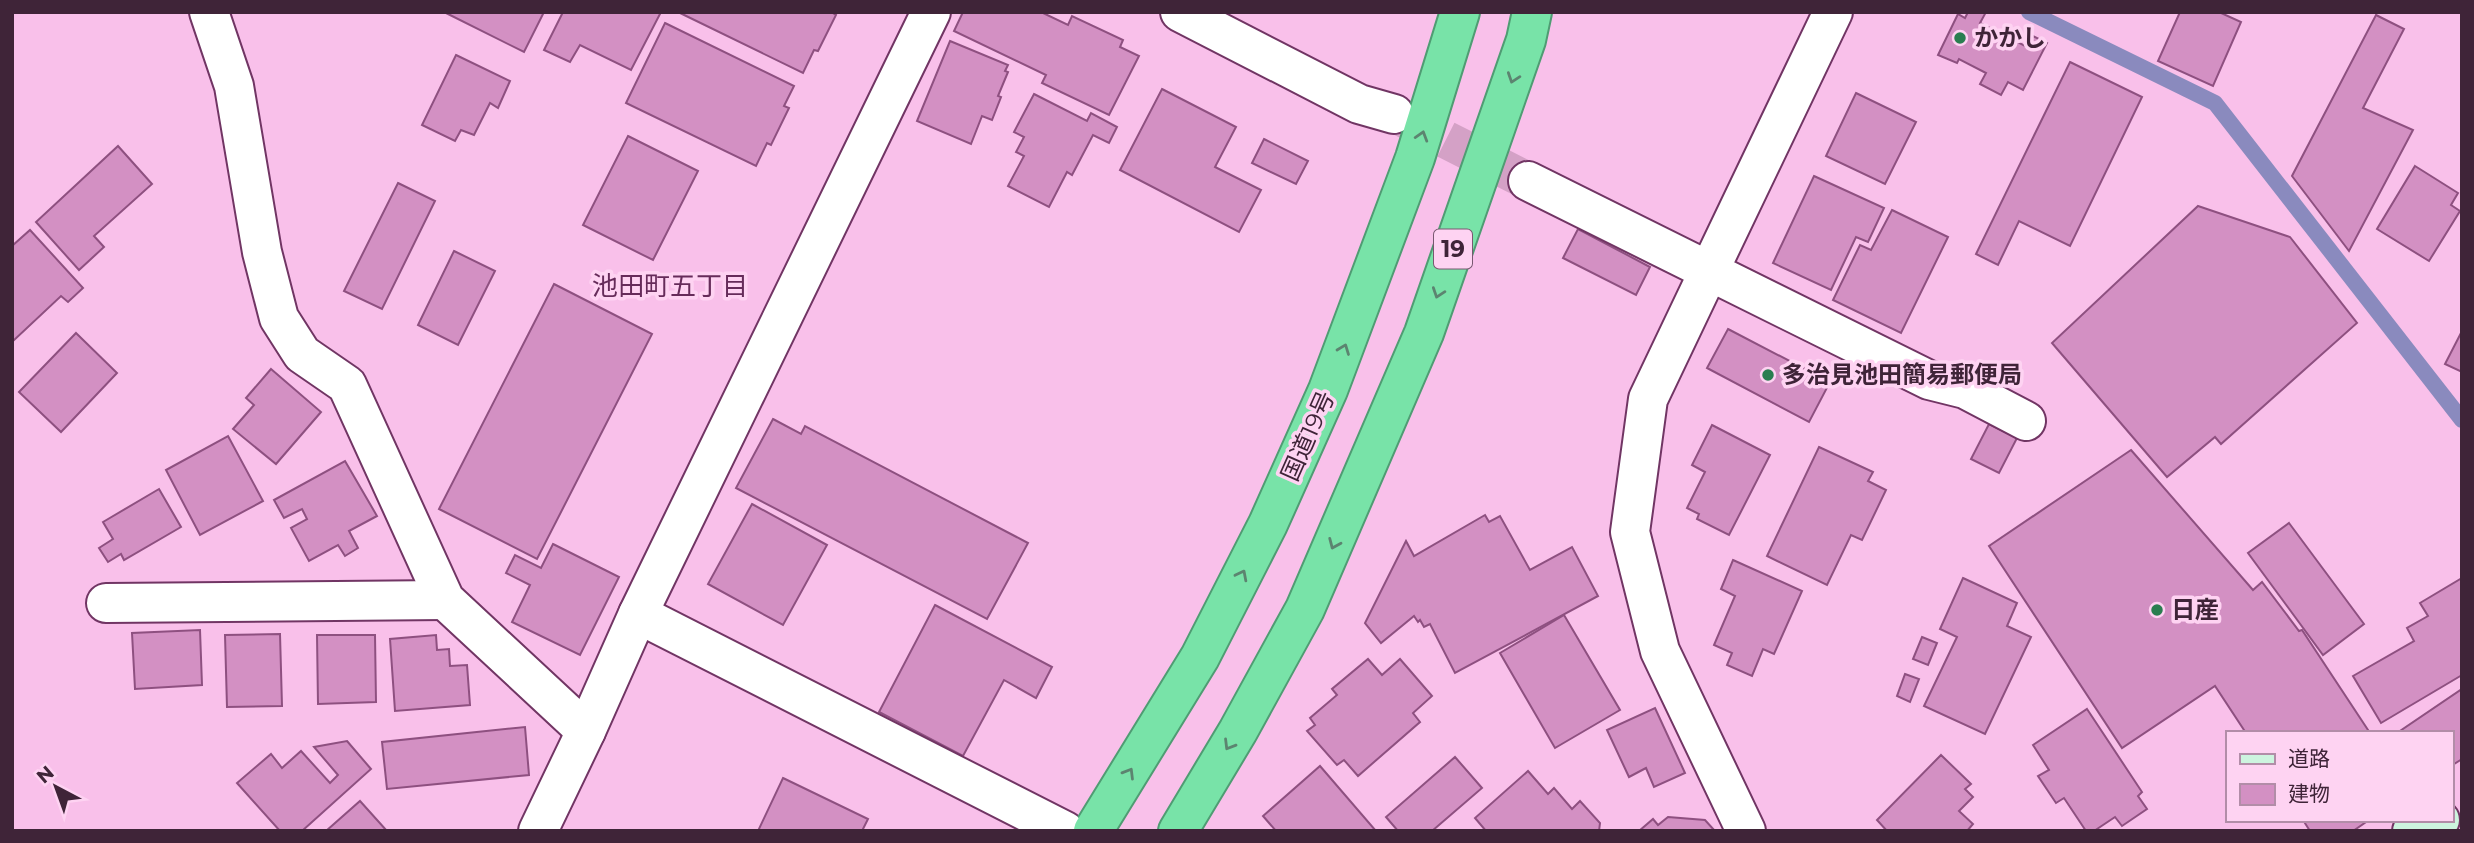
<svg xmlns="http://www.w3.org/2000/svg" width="2474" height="843" font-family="Montserrat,'Noto Sans JP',sans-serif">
<rect width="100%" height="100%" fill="#f9c0ea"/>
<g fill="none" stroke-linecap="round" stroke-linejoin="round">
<path stroke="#8a8abe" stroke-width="16" d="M2029,12L2215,103L2462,420"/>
</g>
<g fill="#d390c3" stroke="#8e5080" stroke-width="2">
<path d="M444,12H544L524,52Z"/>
<path d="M563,12H661L631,70L580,45L570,62L544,50Z"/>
<path d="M678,12H831L836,15L818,51L814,50L803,73Z"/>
<path d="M963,12H1041L1068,25L1072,16L1123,40L1120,47L1139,56L1109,115L1042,83L1046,75L954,31Z"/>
<path d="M1968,12H1986L1980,23L2027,47L2033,36L2047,43L2023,90L2008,82L2001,95L1980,84L1986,73L1959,59L1957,63L1938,55L1958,14L1965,18Z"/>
<path d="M2180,12H2219L2241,22L2213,86L2158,61Z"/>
<path d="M2376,15L2404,29L2363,108L2413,130L2349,251L2292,176Z"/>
<path d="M665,23L794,86L784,106L789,108L771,145L767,143L756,166L626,103Z"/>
<path d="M950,41L1008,65L1005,71L1008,72L998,96L1001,97L992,120L982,116L971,144L917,121Z"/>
<path d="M456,55L510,81L498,108L490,103L474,135L461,130L455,141L422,125Z"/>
<path d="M2070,62L2142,97L2070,246L2019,221L1998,265L1976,254Z"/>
<path d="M1162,89L1236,127L1215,167L1261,190L1239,232L1120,170Z"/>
<path d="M1856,93L1916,122L1885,184L1826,156Z"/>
<path d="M1034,94L1087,121L1091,113L1117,127L1109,143L1093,135L1072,175L1067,172L1049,207L1008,186L1024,156L1016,152L1024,137L1014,132Z"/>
<path d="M628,136L698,171L653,260L583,225Z"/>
<path d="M1264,139L1308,161L1296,184L1252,163Z"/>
<path d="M118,146L152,184L94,236L104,247L79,270L36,222Z"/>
<path d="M2415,166L2458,193L2451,205L2460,211L2429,261L2377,229Z"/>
<path d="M1814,176L1884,208L1868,242L1856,237L1831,290L1773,263Z"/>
<path d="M398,183L435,201L382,309L344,291Z"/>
<path d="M2198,206L2290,237L2357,323L2221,444L2215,437L2167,477L2052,343Z"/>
<path d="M1892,210L1948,237L1901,333L1833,300L1860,245L1871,250Z"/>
<path d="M1578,229L1650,267L1636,295L1563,258Z"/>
<path d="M30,230L83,288L68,302L61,296L12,342V246Z"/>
<path d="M454,251L495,271L458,345L418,325Z"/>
<path d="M554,284L652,334L537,559L439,509Z"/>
<path d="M1728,329L1830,382L1809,422L1707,368Z"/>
<path d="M2462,331V372L2445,364Z"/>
<path d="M76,333L117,373L61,432L19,392Z"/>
<path d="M271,369L321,412L276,464L233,429L254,405L246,398Z"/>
<path d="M773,419L801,434L805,426L1028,543L987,619L736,488Z"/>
<path d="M1989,424L2017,438L1999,473L1971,459Z"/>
<path d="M1712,425L1770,455L1729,535L1697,519L1699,514L1687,508L1705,472L1692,465Z"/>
<path d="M228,436L263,501L200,535L166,470Z"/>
<path d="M1819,447L1873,472L1868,481L1886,490L1862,540L1851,535L1827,585L1767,556Z"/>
<path d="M2131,450L2253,590L2262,582L2299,631L2302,630L2370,733H2246L2215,686L2122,748L1989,546Z"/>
<path d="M345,461L377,516L349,531L358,548L345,556L338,545L309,561L291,528L307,519L302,509L284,518L274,500Z"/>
<path d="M159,489L181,527L124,560L121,554L108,562L99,548L113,539L103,522Z"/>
<path d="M752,504L827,545L783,625L708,584Z"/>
<path d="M1485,515L1489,522L1500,516L1530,570L1572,547L1598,596L1455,673L1430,624L1424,627L1420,620L1418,622L1414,616L1381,643L1365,623L1406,541L1414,556Z"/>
<path d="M2289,523L2364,624L2323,655L2248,553Z"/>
<path d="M553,544L619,577L580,655L512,622L530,585L506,573L515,555L541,568Z"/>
<path d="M1733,560L1802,591L1774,654L1763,649L1752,676L1727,665L1732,653L1714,645L1735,596L1721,589Z"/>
<path d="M1963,578L2017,603L2007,626L2031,637L1985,734L1924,706L1957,637L1940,629Z"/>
<path d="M2462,578V675L2381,723L2353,676L2414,641L2407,628L2428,616L2420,603Z"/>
<path d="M935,605L1052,667L1036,698L1004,680L963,756L879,712Z"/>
<path d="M1564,615L1620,710L1555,748L1500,653Z"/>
<path d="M200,630L202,685L135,689L132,633Z"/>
<path d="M280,634L282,706L227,707L225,635Z"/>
<path d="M317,635H375L376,702L318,704Z"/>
<path d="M436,635L437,650L449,649L450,666L467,665L470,705L395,711L390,639Z"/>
<path d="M1922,637L1937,643L1928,665L1913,659Z"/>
<path d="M1368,659L1382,675L1400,659L1432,696L1413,713L1420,722L1358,776L1344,760L1337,765L1307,731L1315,725L1310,718L1337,695L1332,689Z"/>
<path d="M1905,674L1919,679L1910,702L1897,696Z"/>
<path d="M2462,689V759L2451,766V733H2397Z"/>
<path d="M1655,708L1685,773L1654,787L1646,768L1629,777L1607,730Z"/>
<path d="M2087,709L2142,792L2138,796L2147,809L2122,826L2115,817L2094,831H2086L2064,798L2056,803L2038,776L2049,770L2033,745Z"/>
<path d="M525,727L529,775L387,789L382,742Z"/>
<path d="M347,741L371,769L302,831H280L237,783L271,754L282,768L301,751L330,783L338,775L314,747Z"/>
<path d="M1941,755L1971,784L1965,789L1973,797L1959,811L1973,824L1967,831H1887L1877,820Z"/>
<path d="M1455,757L1482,788L1432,831H1398L1386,817Z"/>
<path d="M1320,766L1376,831H1276L1263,816Z"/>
<path d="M1528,771L1548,794L1554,788L1572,809L1580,801L1600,823L1599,831H1486L1475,818Z"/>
<path d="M783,778L868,819L862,831H758Z"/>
<path d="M360,801L387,831H326Z"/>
<path d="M1668,817L1705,820L1715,831H1639L1653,819L1658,825Z"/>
<path d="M2303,820H2369L2353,831H2310Z"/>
</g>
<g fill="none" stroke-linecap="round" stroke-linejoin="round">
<path stroke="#d4a1c6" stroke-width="38" stroke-dasharray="38 19" stroke-linecap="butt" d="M1395,114L1528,181"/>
<g stroke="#713564" stroke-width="42">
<g id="minor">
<path d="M209,12L234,86L262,252L279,318L302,354L347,385L445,600L586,731"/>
<path d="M1180,12L1359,104L1394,114"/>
<path d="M1833,12L1709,271L1929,380L1965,389L2026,421"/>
<path d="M1528,181L1709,271L1648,399L1630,532L1660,651L1746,831"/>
<path d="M106,603L445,600"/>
<path d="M638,614L1065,831"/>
<path d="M538,831L586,731L638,614L931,12"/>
</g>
</g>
<g stroke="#713564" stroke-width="42">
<path id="secondary" d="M2412,831L2440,820"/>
</g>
<g stroke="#4f9c73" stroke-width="42">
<g id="trunk">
<path d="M1093,831L1200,657L1268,524L1328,390L1415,158L1460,12"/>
<path d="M1178,831L1238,731L1305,609L1424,333L1526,40L1532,12"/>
</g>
</g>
<use href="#minor" stroke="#fff" stroke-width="38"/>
<use href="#secondary" stroke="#cdf4df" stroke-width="38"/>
<use href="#trunk" stroke="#78e3a8" stroke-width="38"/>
</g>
<defs><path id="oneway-chevron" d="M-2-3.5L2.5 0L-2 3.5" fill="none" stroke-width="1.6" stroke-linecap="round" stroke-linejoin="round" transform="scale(1.75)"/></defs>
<g stroke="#5c8470">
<use href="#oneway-chevron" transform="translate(1513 78) rotate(109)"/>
<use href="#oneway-chevron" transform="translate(1422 136) rotate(-73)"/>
<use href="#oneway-chevron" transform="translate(1438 293) rotate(109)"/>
<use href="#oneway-chevron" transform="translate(1344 349) rotate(-69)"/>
<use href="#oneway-chevron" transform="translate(1334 544) rotate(113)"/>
<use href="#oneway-chevron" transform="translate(1242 575) rotate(-63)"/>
<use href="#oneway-chevron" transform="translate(1229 745) rotate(121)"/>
<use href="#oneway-chevron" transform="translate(1129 773) rotate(-59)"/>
</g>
<g fill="#2a7e50" stroke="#fed3f2" stroke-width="2.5">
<circle cx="1960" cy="38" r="7"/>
<circle cx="1768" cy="375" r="7"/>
<circle cx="2157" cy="610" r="7"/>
</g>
<g text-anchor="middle" stroke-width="7" stroke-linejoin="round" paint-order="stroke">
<rect fill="#fed3f2" stroke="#785870" stroke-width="2" x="1434" y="229.5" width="38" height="39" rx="5"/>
<g font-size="23" font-weight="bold" fill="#3f2438">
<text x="1453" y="257">19</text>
</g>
<g font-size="24" font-weight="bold" fill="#3f2438" stroke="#fed3f2" text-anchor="start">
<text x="1974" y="46">かかし</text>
<text x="1782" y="383">多治見池田簡易郵便局</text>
<text x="2171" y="618">日産</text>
</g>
<g font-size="24" fill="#3f2438" stroke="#fed3f2">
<text transform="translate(1308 436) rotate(-66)" y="8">国道19号</text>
</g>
<g font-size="26" fill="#662b5a" stroke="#fed3f2">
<text x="670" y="295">池田町五丁目</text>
</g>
</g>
<rect width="2474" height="843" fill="none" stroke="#3f2438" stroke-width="28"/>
<rect x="2226" y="731" width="228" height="91" fill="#fed3f2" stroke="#b28da8" stroke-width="2"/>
<rect x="2240" y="754" width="35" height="10" fill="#cdf4df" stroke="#b28da8" stroke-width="2"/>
<text x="2288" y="766" font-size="21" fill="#3f2438">道路</text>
<rect x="2240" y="784" width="35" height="21" fill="#d390c3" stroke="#b28da8" stroke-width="2"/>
<text x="2288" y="801" font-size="21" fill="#3f2438">建物</text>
<g transform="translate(56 787) rotate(319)" stroke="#fed3f2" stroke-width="5" paint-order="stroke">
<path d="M0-5L12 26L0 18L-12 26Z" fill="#3f2438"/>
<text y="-10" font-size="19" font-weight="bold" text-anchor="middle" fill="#3f2438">N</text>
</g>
</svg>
